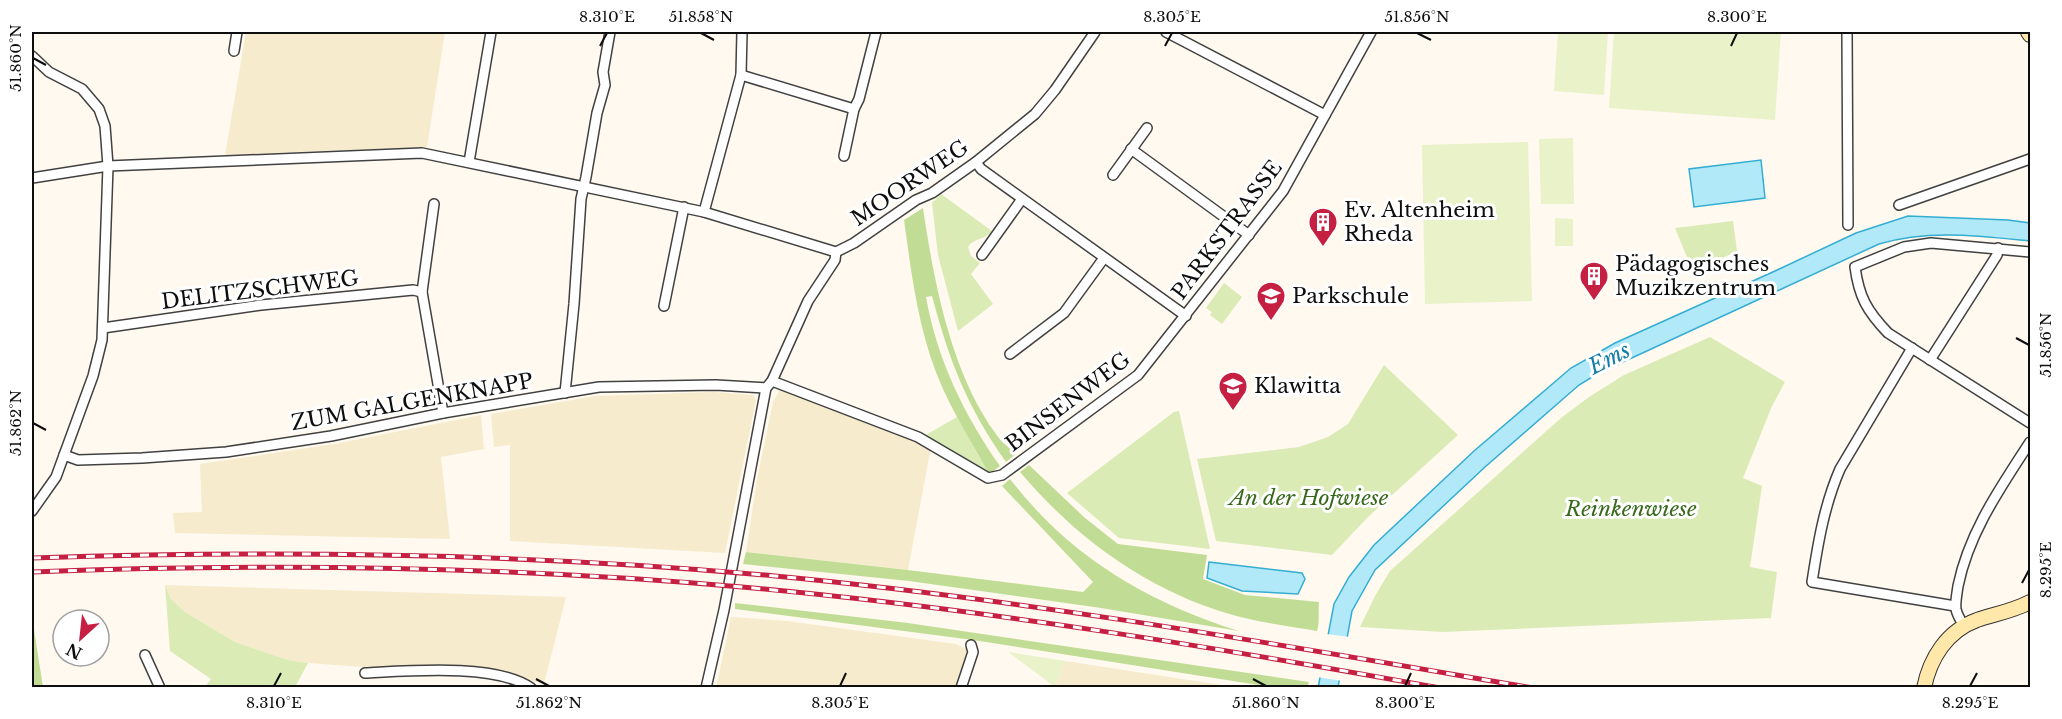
<svg xmlns="http://www.w3.org/2000/svg" width="2062" height="719" font-family="'Libre Baskerville',serif">
<rect width="100%" height="100%" fill="#fff9ef"/>
<g fill="#f6eccd">
<path d="M246,32H445L427,147L225,155Z"/>
<path d="M781,388L869,421L931,447L908,570L746,552L757,479L773,402Z"/>
<path d="M714,392L753,395L756,400L725,553L510,541V445L494,447L491,414L595,396Z"/>
<path d="M481,415L484,449L441,457L450,539L175,533L173,513L202,512L200,464L334,444Z"/>
<path d="M165,585L566,597L544,684L482,667L450,665L363,667L308,663L288,660L235,642L185,612L171,599Z"/>
<path d="M731,617L787,621L956,644L970,651L957,687L716,688Z"/>
<path d="M1065,661L1163,676L1235,687H1055Z"/>
</g>
<g fill="#daebb6">
<path d="M941,194L992,231C985,240 974,238 968,247L971,256L980,263L971,274L993,304L958,331L938,255L932,203Z"/>
<path d="M1733,221L1737,251L1693,272L1675,228Z"/>
<path d="M1224,283L1242,297L1222,324L1210,315L1212,312L1206,308Z"/>
<path d="M1710,337L1785,382L1772,406L1743,478L1762,486L1750,567L1777,572L1771,618L1442,632L1360,627L1375,596L1390,571L1561,418L1589,397L1624,375Z"/>
<path d="M1384,365L1458,435L1368,517L1332,555L1216,541L1197,459L1299,447L1328,437L1348,424Z"/>
<path d="M1179,411L1210,549L1119,538L1067,493L1174,412Z"/>
<path d="M957,417L989,474L924,436Z"/>
<path d="M165,585L171,599L185,612L235,642L288,660L308,663L295,687H205L211,679L170,651Z"/>
</g>
<g fill="#c1dd95">
<path d="M923,208C934,282 951,373 996,434C1001,442 1010,448 1016,454L1006,462C967,407 949,360 932,296L926,297C937,359 964,415 1000,466L989,474C974,446 956,418 943,389C919,336 912,278 904,220Z"/>
<path d="M1029,465L1085,518L1118,544L1207,555L1203,579L1245,595L1319,602C1318,612 1320,622 1317,631C1287,626 1256,622 1226,613C1144,588 1075,537 1020,472Z"/>
<path d="M1010,479C1070,557 1147,602 1239,631L1101,608L909,581L743,564L746,552L908,570L1083,592L1093,582L1002,486Z"/>
<path d="M735,603L908,623L1309,682L1307,687H1271L973,640L735,609Z"/>
<path d="M32,617L43,687H32Z"/>
</g>
<g fill="#eaf2c9">
<path d="M1558,32H1608L1604,95L1554,91Z"/>
<path d="M1614,32H1781L1775,120L1609,108Z"/>
<path d="M1573,138L1574,204H1541L1539,139Z"/>
<path d="M1528,142L1532,301L1425,304L1422,145Z"/>
<path d="M1555,218L1573,219V246H1555Z"/>
<path d="M1008,652L1065,661L1055,687Z"/>
</g>
<g fill="#b1e9f9" stroke="#34add3" stroke-width="1.5">
<path d="M1761,160L1765,198L1694,207L1689,169Z"/>
<path d="M1908,216L2008,220L2030,223V241C1981,236 1928,229 1879,244L1597,374L1579,385L1485,467L1375,570L1352,611L1338,687L1318,688L1334,604L1349,577L1374,545L1474,451L1571,368L1615,343L1775,271L1856,233Z"/>
<path d="M1209,562L1302,573L1305,579L1298,594L1242,591L1207,578Z"/>
</g>
<path fill="#fff9ef" d="M1326,634L1350,637L1342,681L1317,677Z"/>
<g fill="none" stroke-linecap="round" stroke-linejoin="round">
<g stroke="#414141" stroke-width="12">
<g id="minor">
<path d="M1166,32L1325,115"/>
<path d="M1847,32L1848,225"/>
<path d="M234,51L237,32"/>
<path d="M32,56L49,72L82,89L99,109L105,126L108,166L102,340L93,376L56,477L32,511"/>
<path d="M741,75L854,109"/>
<path d="M1131,149L1249,235"/>
<path d="M844,156L854,109L859,99L876,32"/>
<path d="M469,162L491,32"/>
<path d="M976,162L981,169L1186,316"/>
<path d="M1113,175L1147,128"/>
<path d="M32,178L108,166L422,153L704,212L836,252"/>
<path d="M434,204L422,292L443,413"/>
<path d="M1899,205L2030,159"/>
<path d="M704,212L741,75L742,32"/>
<path d="M836,252L854,243L916,200L932,193L976,162L1035,114L1055,90L1095,32"/>
<path d="M2030,252L1931,243L1904,247L1855,267C1859,297 1867,311 1888,333L2030,423"/>
<path d="M982,255L1022,199"/>
<path d="M664,306L684,207"/>
<path d="M103,328L261,305L413,290L422,292"/>
<path d="M1912,348L1840,469C1824,506 1818,543 1812,582L1955,606"/>
<path d="M1010,354L1064,313L1104,258"/>
<path d="M1930,360L1997,255L1998,248"/>
<path d="M772,381L918,437L988,478L1002,475L1138,375L1283,191L1371,32"/>
<path d="M565,393L574,304L581,199L586,177L597,113L605,85L603,72L610,32"/>
<path d="M64,455L78,460L142,458L226,452L331,436L443,413L599,387L716,385L766,388"/>
<path d="M1964,626C1961,621 1957,615 1956,609C1955,602 1957,594 1958,586C1969,532 2001,487 2030,442"/>
<path d="M145,655L160,688"/>
<path d="M365,673C407,671 496,663 531,688"/>
<path d="M706,688L724,610L766,388L772,381L808,301L835,260L836,252"/>
<path d="M961,688L973,652L971,645"/>
</g>
</g>
<g stroke="#303030" stroke-width="16">
<g id="secondary">
<path d="M2028,32L2030,35"/>
<path d="M1924,688C1930,658 1947,631 1977,620C1995,614 2013,611 2030,602"/>
</g>
</g>
<use href="#minor" stroke="#fff" stroke-width="9"/>
<use href="#secondary" stroke="#ffe8aa" stroke-width="14"/>
<g stroke="#c51f42" stroke-width="5">
<g id="rail">
<path d="M32,558C279,550 527,553 775,576C1029,600 1281,645 1533,688"/>
<path d="M32,572C269,563 506,566 742,587C976,608 1208,646 1440,688"/>
</g>
</g>
<use href="#rail" stroke="#fff" stroke-width="3" stroke-dasharray="9" stroke-linecap="butt"/>
</g>
<path fill="none" stroke="#0e0e0e" stroke-width="2" d="M701,33L714,40M1417,33L1431,40M600,46L607,33M1165,46L1172,33M1731,46L1737,33M33,58L46,65M2016,338L2029,345M33,423L46,430M2022,583L2029,570M536,679L549,686M1253,679L1266,686M274,686L281,673M840,686L846,673M1405,686L1411,673M1970,686L1977,673"/>
<defs>
<g id="building-pin" transform="scale(1.5)"><path d="M0 17L-7.5 6A9.5 9.5 0 1 1 7.5 6Z" fill="#c51f42" stroke="#fff"/><path d="M-4-6H4V6H1V3H-1V6H-4ZM-2.5-4.3h1.7v1.8h-1.7ZM.8-4.3h1.7v1.8H.8ZM-2.5-1h1.7V.8h-1.7ZM.8-1h1.7V.8H.8Z" fill="#fff"/></g>
<g id="school-pin" transform="scale(1.5)"><path d="M0 17L-7.5 6A9.5 9.5 0 1 1 7.5 6Z" fill="#c51f42" stroke="#fff"/><path d="M0-5L7-2L0 1L-7-2ZM-4 1L0 2.5L4 1V4Q0 6-4 4Z" fill="#fff"/></g>
</defs>
<g fill-rule="evenodd">
<use href="#building-pin" x="1323" y="222"/>
<use href="#building-pin" x="1594" y="276"/>
<use href="#school-pin" x="1271" y="296"/>
<use href="#school-pin" x="1233" y="386"/>
</g>
<g text-anchor="middle" stroke-width="6" stroke-linejoin="round" paint-order="stroke">
<g font-size="21" fill="#0e0e0e" stroke="#fff">
<text transform="translate(910 183) rotate(-34)" y="7">MOORWEG</text>
<text transform="translate(1227 230) rotate(-53)" y="7">PARKSTRASSE</text>
<text transform="translate(260 290) rotate(-7)" y="7">DELITZSCHWEG</text>
<text transform="translate(412 402) rotate(-10)" y="7">ZUM GALGENKNAPP</text>
<text transform="translate(1068 402) rotate(-37)" y="7">BINSENWEG</text>
</g>
<g font-size="21" fill="#0e0e0e" stroke="#fff" text-anchor="start">
<text x="1344" y="217">Ev. Altenheim<tspan x="1344" dy="24">Rheda</tspan></text>
<text x="1615" y="271">Pädagogisches<tspan x="1615" dy="24">Muzikzentrum</tspan></text>
<text x="1292" y="303">Parkschule</text>
<text x="1254" y="393">Klawitta</text>
</g>
<g font-size="21" font-style="italic" fill="#38691b" stroke="#fff">
<text x="1309" y="505">An der Hofwiese</text>
<text x="1631" y="516">Reinkenwiese</text>
</g>
<g font-size="22" font-style="italic" fill="#117da6" stroke="#fff">
<text transform="translate(1609 358) rotate(-27)" y="8">Ems</text>
</g>
</g>
<rect width="2062" height="719" fill="none" stroke="#ffffff" stroke-width="66"/>
<g transform="translate(81 638) rotate(207)"><circle r="28" fill="#ffffff" stroke="#9f9f9f" stroke-width="1.5"/>
<path d="M0-4.5L10 22L0 15L-10 22Z" fill="#c51f42"/>
<text y="-9" font-size="16" font-weight="bold" text-anchor="middle" fill="#0e0e0e">N</text>
</g>
<rect x="33" y="33" width="1996" height="653" fill="none" stroke="#0e0e0e" stroke-width="2"/>
<g font-size="15" text-anchor="middle" fill="#0e0e0e">
<text x="607" y="22">8.310°E</text>
<text x="701" y="22">51.858°N</text>
<text x="1172" y="22">8.305°E</text>
<text x="1417" y="22">51.856°N</text>
<text x="1737" y="22">8.300°E</text>
<text transform="translate(16 58) rotate(-90)" y="5">51.860°N</text>
<text transform="translate(2046 345) rotate(-90)" y="5">51.856°N</text>
<text transform="translate(16 423) rotate(-90)" y="5">51.862°N</text>
<text transform="translate(2046 570) rotate(-90)" y="5">8.295°E</text>
<text x="274" y="708">8.310°E</text>
<text x="549" y="708">51.862°N</text>
<text x="840" y="708">8.305°E</text>
<text x="1266" y="708">51.860°N</text>
<text x="1405" y="708">8.300°E</text>
<text x="1970" y="708">8.295°E</text>
</g>
</svg>
